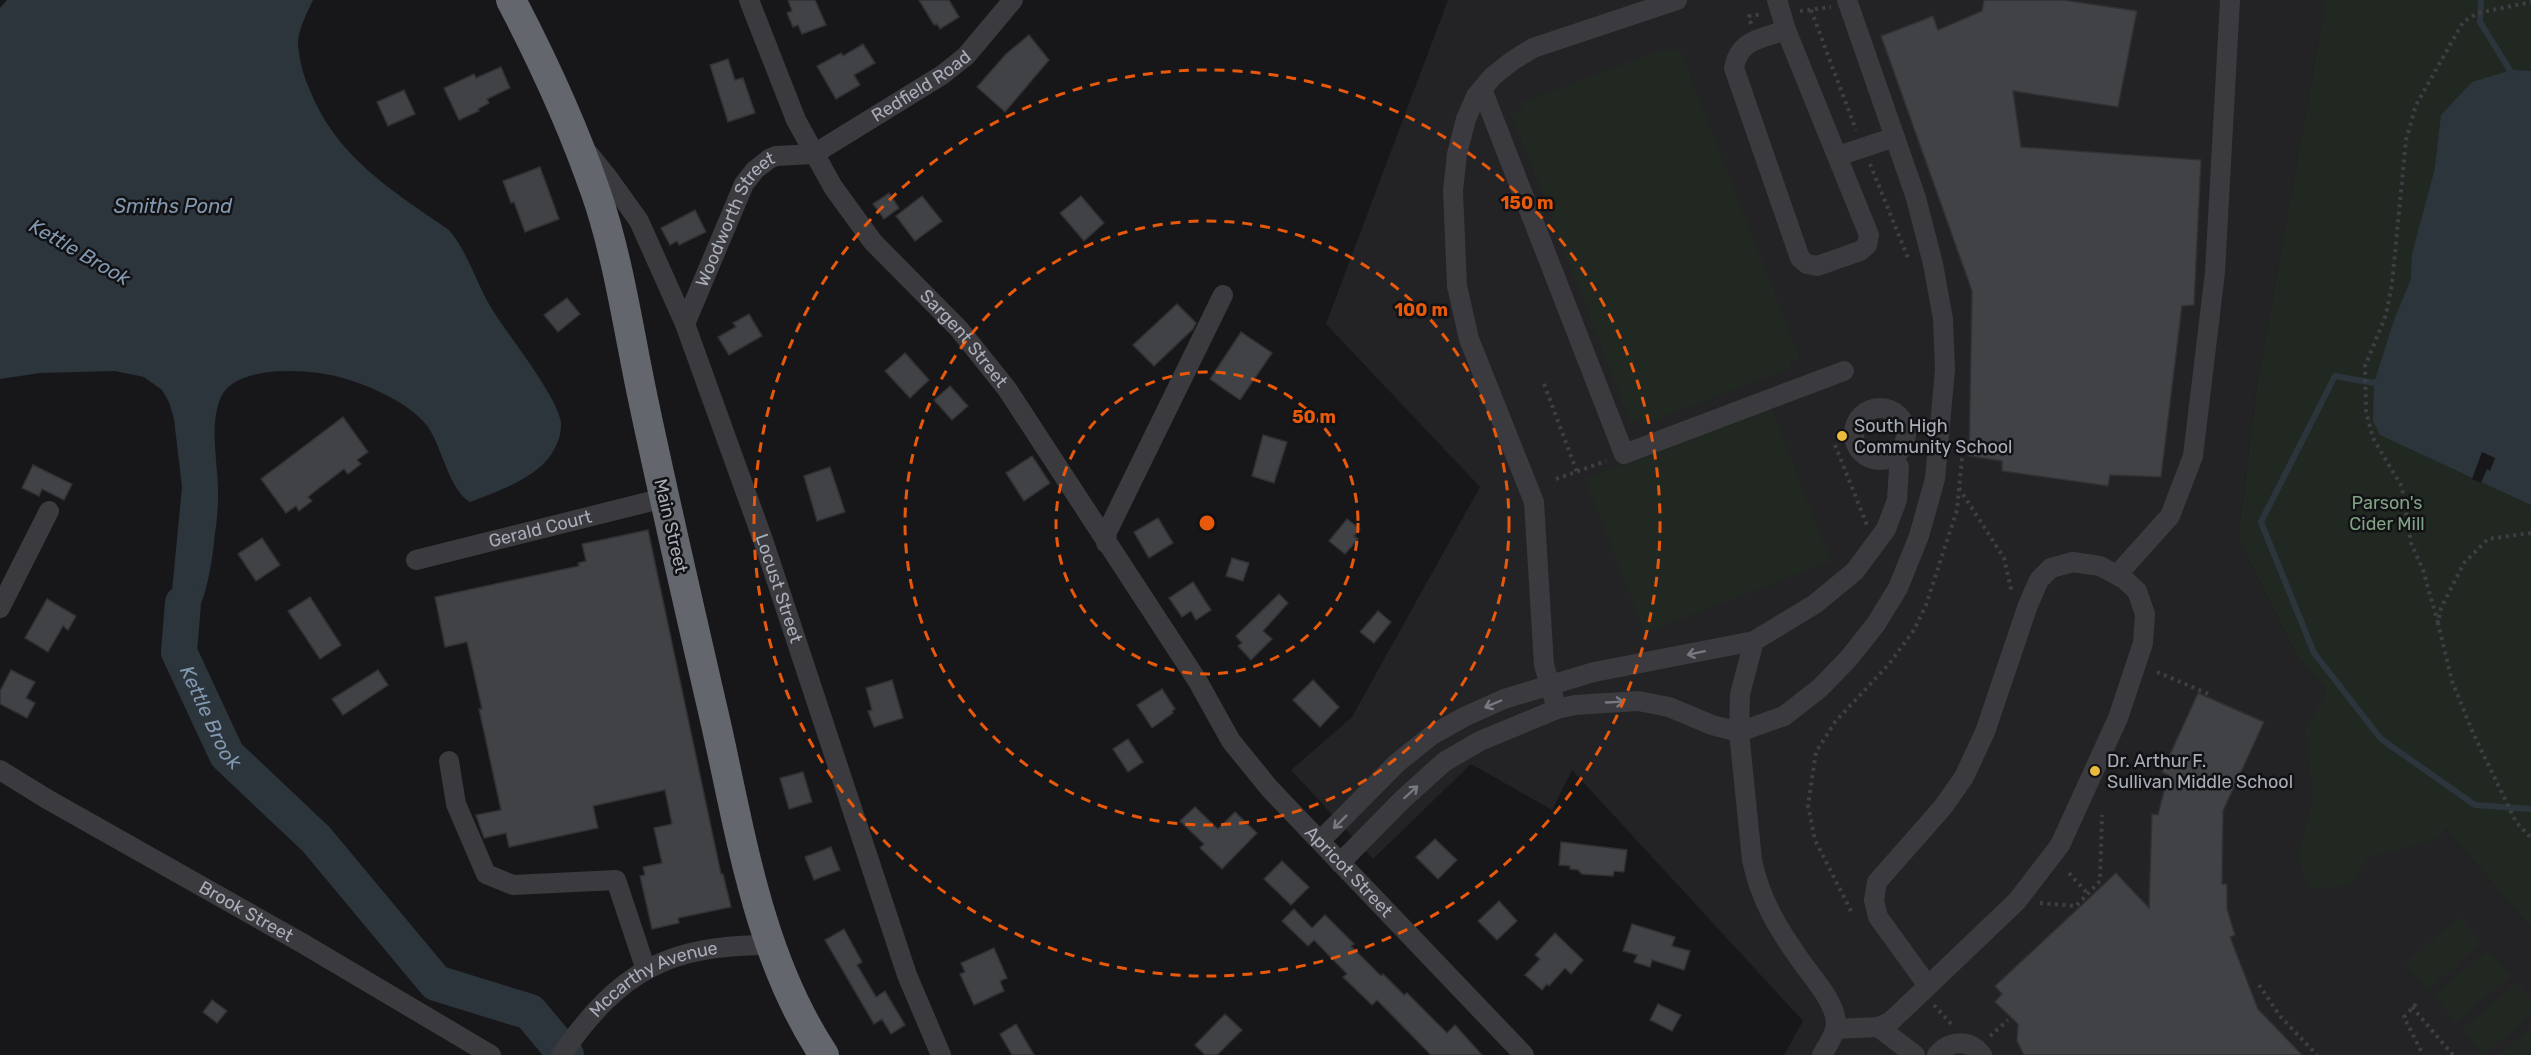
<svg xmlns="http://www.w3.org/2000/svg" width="2531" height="1055" font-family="Rubik,sans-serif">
<rect width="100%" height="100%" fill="#171719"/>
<path fill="#232326" d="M1448,0H2324V11L2257,385L2238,538L2295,653L2531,928V1055H1784L1803,1021L1572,770L1552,810L1471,764L1373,859L1291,770L1352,717L1480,487L1326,324Z"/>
<g fill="#212822">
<path d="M2324,0H2531V928L2445,828L2440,838L2368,858L2349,886L2309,889L2298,856L2313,799L2306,728L2327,691L2295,653L2238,538L2257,385L2324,11Z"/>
<path d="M1668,47L1670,52L1680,49L1800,359L1789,362L1791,368L1644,424L1642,419L1631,423L1511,113L1523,109L1521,103Z"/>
<path d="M1771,407L1831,561L1645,633L1585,479Z"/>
<path d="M2459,917L2481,942L2428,990L2405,964Z"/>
<path d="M2488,950L2510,976L2456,1022L2434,996Z"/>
<path d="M2517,983L2531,999V1015L2484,1055L2462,1030Z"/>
<path d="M2531,1027V1055H2499Z"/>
</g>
<g fill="#2d353c">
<path d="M7,0H313C307,13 298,29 298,44C299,58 303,75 309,88C335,156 391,190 449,230C470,255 477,287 495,314C510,337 559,399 561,423C562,439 552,457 540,467C520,484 493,493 470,502C449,490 442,447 428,427C422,419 414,412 405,406C387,394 364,384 343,378C314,369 236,363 221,397C208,427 219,465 218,497C218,509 217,521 215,533C213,553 210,576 204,595C196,619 190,621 193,647L179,652L167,644L182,487L174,419L169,402L162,390L144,377L115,371L40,373L0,379V8Z"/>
<path d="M2512,70L2531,71V505L2380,435L2373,421L2374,383L2394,320L2411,279L2412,254L2435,168L2441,115L2472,82Z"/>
</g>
<path fill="#171719" d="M2482,452L2495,458L2490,471L2487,469L2481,483L2472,479Z"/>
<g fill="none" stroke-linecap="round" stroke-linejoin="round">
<g stroke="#2d353c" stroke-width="6">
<path d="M2481,0L2480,22L2514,77"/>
<path d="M2379,379L2374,383L2335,376L2261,522L2314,653L2381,739L2475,805L2531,809"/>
</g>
<path stroke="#2d353c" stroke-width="36" id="s1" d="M183,603L179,652L227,755L316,839L436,983L530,1012L566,1055"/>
</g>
<g fill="#414246" stroke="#313135" stroke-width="1.5">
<path d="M788,0H815L826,25L802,34L798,25L793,27L787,13L792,11Z"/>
<path d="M919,0H949L959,17L940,29L937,24L934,25Z"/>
<path d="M1984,0H2063L2137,11L2118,107L2013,91L2021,147L2201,160L2194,305L2182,306L2161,477L2110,475L2108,486L2002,471V461L1969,456L1972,291L1881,36L1933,16L1938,30L1982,11Z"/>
<path d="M1029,35L1049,60L1005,112L977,87L1006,54Z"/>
<path d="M863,44L875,63L854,75L860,85L836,99L817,66L841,53L843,56Z"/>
<path d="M728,59L735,80L743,78L755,113L728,122L710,65Z"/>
<path d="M501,67L510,88L487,99L489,103L478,109L479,111L459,120L444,88L474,74L476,78Z"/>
<path d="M404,90L415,114L388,126L377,102Z"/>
<path d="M540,167L559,219L525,232L514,202L511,203L503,181Z"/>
<path d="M889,193L899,208L884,219L873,204Z"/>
<path d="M922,196L942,221L915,241L896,216Z"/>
<path d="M1081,196L1104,223L1084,241L1060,213Z"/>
<path d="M695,210L706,232L679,245L677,241L670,245L661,228Z"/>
<path d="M567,298L580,314L558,332L544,315Z"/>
<path d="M1177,304L1196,323L1193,329L1154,366L1133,345Z"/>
<path d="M749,314L762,336L729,355L718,337L736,327L733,323Z"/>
<path d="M1241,332L1272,353L1240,400L1210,379Z"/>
<path d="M905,353L929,380L910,398L885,371Z"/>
<path d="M950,386L968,406L952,420L934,400Z"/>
<path d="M343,417L368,452L357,460L361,464L348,474L344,469L319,488L308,497L312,501L299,511L296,506L286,513L261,479Z"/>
<path d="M1263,435L1287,442L1274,483L1252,476Z"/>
<path d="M1032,456L1050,483L1024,501L1006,473Z"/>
<path d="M33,465L72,484L64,500L42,489L39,496L22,488Z"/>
<path d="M830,467L845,512L817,521L804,476Z"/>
<path d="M1158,518L1173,543L1149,558L1134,532Z"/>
<path d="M1347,519L1360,529L1354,536L1358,539L1345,554L1329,541Z"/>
<path d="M648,530L721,874H723L731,907L678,918L679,923L652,929L640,876L645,875L643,867L662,863L654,828L672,824L665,790L593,806L598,828L509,847L506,833L484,838L476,815L501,810L479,709H482L467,642L445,647L435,597L579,566L578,563L586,561L582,544Z"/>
<path d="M262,538L280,565L256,581L238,554Z"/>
<path d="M1232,558L1249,563L1243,581L1226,576Z"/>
<path d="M1193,582L1211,610L1196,620L1191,611L1182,617L1169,598Z"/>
<path d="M1279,594L1288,603L1263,631L1272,639L1251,660L1238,646L1242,643L1236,636Z"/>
<path d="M310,597L341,645L320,659L288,611Z"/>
<path d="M47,599L76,616L68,630L63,626L48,652L25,638Z"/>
<path d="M1378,611L1391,622L1374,643L1360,632Z"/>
<path d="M11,670L35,682L26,698L35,703L27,718L0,704V691Z"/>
<path d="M378,670L388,685L343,715L332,699Z"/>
<path d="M892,680L903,718L874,727L868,711L872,710L866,688Z"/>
<path d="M1313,680L1339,707L1320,727L1293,700Z"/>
<path d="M1162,689L1175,709L1172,711L1173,713L1152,728L1137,705Z"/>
<path d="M2198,693L2264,722L2223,811L2222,884H2227V909L2235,935L2230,937L2258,1009L2302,1055H2024L2017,1041L2018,1024L1995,1002L2002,994L1995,986L2116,873L2149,908L2152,814L2158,815L2168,775L2162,772Z"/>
<path d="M1128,739L1143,762L1128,772L1113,749Z"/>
<path d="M803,772L812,802L789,809L780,778Z"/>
<path d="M1195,807L1218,829L1235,812L1257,833L1222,869L1200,848L1204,844L1180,821Z"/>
<path d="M1435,839L1457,860L1438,879L1416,857Z"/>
<path d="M1561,842L1627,850L1624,872L1614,871L1613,876L1582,874L1578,870L1570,869V866L1559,865Z"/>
<path d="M831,847L840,870L814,880L805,857Z"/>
<path d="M1282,861L1309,887L1291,905L1264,879Z"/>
<path d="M1499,901L1517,921L1497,940L1478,921Z"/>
<path d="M1294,909L1312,928L1325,915L1354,944L1351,946L1381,976L1383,974L1404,995L1407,993L1447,1033L1455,1025L1482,1055H1431L1377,1000L1372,1005L1343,977L1347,974L1314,940L1308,946L1282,921Z"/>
<path d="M1632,924L1675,937L1672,946L1690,951L1684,970L1652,960L1650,967L1634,962L1637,955L1623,951Z"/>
<path d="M844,929L862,962L857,965L876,997L885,991L905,1025L891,1034L882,1019L874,1024L825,940Z"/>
<path d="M1555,933L1583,960L1571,974L1565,968L1549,986L1547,984L1542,990L1525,975L1540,959L1535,955Z"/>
<path d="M994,948L1007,978L1000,981L1004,991L974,1005L960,974L965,972L961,963Z"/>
<path d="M212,1000L227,1011L217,1023L203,1012Z"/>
<path d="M1658,1004L1681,1015L1672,1031L1650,1020Z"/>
<path d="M1225,1014L1242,1030L1217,1055H1205L1195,1045Z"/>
<path d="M1016,1024L1034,1055H1012L1000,1034Z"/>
</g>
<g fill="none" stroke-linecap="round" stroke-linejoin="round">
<g stroke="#3e3f44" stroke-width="4" stroke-dasharray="3 4.5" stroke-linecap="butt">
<path d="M1811,10L1856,130"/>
<path d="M1800,11L1831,7"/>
<path d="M1751,24L1749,16L1763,14"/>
<path d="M1870,164L1908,258"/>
<path d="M1544,384L1577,472"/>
<path d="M1835,445L1867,525"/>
<path d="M1556,479L1606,461"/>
<path d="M1959,488L2004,558L2012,593"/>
<path d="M2531,533L2488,539L2464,563L2441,608L2438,623L2452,681L2473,733L2516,822L2531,838"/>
<path d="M2438,623L2423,570L2411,543L2402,487L2373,438L2366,411L2365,366L2386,315L2392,284L2406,140L2416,105L2463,22L2478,13L2531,2"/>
<path d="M2157,672L2211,695"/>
<path d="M2069,873L2088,894"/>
<path d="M2040,903L2076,906L2100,881L2102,815"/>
<path d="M1851,911L1815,840L1808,805L1816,752L1835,722L1889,664L1914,630L1926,605L1957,510L1963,447"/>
<path d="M2259,985L2280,1016L2317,1055"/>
<path d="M2416,1004L2404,1017L2423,1055"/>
<path d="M1934,1005L1953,1026"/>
<path d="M2412,1007L2453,1055"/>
<path d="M1990,1036L2008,1020"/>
</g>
<g stroke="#3a3a3f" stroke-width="20">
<path id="s2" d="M749,0L796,120L833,187L873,242L959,329L1007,389L1197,680L1231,741L1270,789L1524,1055"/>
<path d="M1777,0L1786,30L1869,235L1867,245L1860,251L1817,266L1807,264L1800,258L1734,68C1739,39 1761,39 1786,30"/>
<path d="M1482,89L1624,454L1844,371"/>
<path id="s3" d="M589,154L609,179L639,221L685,324L763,540L907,975L941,1055"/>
<path d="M1838,156L1895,137"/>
<path id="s4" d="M685,324L744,184L755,170L769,159L776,156L814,154L942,75L966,56L1013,0"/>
<circle cx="1880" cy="434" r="26"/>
<path d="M1106,543L1107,532L1223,295"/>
<path id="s5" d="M416,560L664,498"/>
<path d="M2117,575L2170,516L2193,456L2215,272L2230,0"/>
<path d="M0,608L49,511"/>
<path d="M1754,641L1740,694L1739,732L1752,860C1760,899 1778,929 1801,961C1812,977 1830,996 1835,1016C1839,1030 1828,1044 1822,1055"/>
<path d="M1557,709L1544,665L1534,502L1469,339L1457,286L1453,191L1457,154L1466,119L1476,96L1493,76L1512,61L1533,48L1677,0"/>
<path d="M449,761L456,804L486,874L513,885L616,880L646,970"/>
<path id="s6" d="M0,770L47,799L302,943L491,1055"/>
<path d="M1320,841L1397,763L1432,735L1464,717L1504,699L1594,672L1754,641L1815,604L1855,571L1886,529L1897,500L1899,467L1893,456"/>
<path d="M1340,863L1402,800L1444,762L1480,741L1557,709L1575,705L1638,701L1669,707L1712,725L1739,732L1784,716L1820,688L1849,658L1876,624L1898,588L1919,536L1935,479L1945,370L1943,319L1933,264L1916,198L1847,0"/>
<path d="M1878,1027L1915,1055"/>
<path d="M1835,1029L1878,1027L1890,1022L1928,986L2017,901L2060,845L2118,718L2143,643L2145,614L2137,591L2124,579L2100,566L2073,562L2051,568L2039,580L2028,605L1985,732L1964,777L1943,807L1877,882L1874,900L1878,917L1928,986"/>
<path id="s7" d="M561,1055C621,970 667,945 771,945"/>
<path d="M1937,1055C1949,1040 1970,1039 1982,1055"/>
</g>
<path stroke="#64666e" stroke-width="30" d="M511,0C544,63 573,126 596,193C618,256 629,333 643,399C666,508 691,616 716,724C741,836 759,957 824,1055"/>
</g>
<defs><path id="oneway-shaft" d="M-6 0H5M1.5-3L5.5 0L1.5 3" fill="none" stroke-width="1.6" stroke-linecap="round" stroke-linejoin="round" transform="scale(1.5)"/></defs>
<g stroke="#777982">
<use href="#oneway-shaft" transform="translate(1696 653) rotate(168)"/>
<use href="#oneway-shaft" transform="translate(1615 702) rotate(-3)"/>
<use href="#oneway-shaft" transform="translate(1493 704) rotate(157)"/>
<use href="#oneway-shaft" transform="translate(1411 792) rotate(-42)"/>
<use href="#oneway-shaft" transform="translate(1340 822) rotate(135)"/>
</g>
<g fill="none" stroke="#e8590c" stroke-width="3" stroke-dasharray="10 8">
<circle cx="1207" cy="523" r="151"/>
<circle cx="1207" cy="523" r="302"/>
<circle cx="1207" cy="523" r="453"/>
</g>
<g fill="#eabb3d" stroke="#121214" stroke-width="2">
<circle cx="1842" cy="436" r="6"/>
<circle cx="2095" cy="771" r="6"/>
</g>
<g text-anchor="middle" stroke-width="5" stroke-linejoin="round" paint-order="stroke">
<g font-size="18" fill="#a9adb8" stroke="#121214">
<text dy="6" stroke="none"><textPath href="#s4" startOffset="360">Redfield Road</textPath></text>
<text dy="6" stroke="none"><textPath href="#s4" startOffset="117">Woodworth Street</textPath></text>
<text dy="6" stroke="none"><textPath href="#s2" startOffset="406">Sargent Street</textPath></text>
<text transform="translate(671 526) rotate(77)" y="6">Main Street</text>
<text dy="6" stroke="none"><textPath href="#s5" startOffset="128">Gerald Court</textPath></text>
<text dy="6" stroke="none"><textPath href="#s3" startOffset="477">Locust Street</textPath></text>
<text dy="6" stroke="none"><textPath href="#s2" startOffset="1066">Apricot Street</textPath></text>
<text dy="6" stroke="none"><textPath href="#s6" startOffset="284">Brook Street</textPath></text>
<text dy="6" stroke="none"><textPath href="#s7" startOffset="124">Mccarthy Avenue</textPath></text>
</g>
<g font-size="18" fill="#a9adb8" stroke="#121214" text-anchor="start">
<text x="1854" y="432">South High<tspan x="1854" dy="21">Community School</tspan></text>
<text x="2107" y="767">Dr. Arthur F.<tspan x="2107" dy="21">Sullivan Middle School</tspan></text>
</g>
<g font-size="18" fill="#81a285" stroke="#121214">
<text x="2387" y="509">Parson's<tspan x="2387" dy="21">Cider Mill</tspan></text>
</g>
<g font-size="20" font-style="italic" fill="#8298b1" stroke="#121214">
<text x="173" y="213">Smiths Pond</text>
<text transform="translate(80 252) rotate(30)" y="7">Kettle Brook</text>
<text dy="7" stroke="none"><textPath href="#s1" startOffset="122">Kettle Brook</textPath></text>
</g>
</g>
<circle cx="1207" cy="523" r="9" fill="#e8590c" stroke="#121214" stroke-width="3"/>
<g font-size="18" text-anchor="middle" font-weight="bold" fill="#e8590c" stroke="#121214" stroke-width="5" stroke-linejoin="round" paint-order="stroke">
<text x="1527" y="209">150 m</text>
<text x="1421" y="316">100 m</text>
<text x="1314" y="423">50 m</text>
</g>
</svg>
